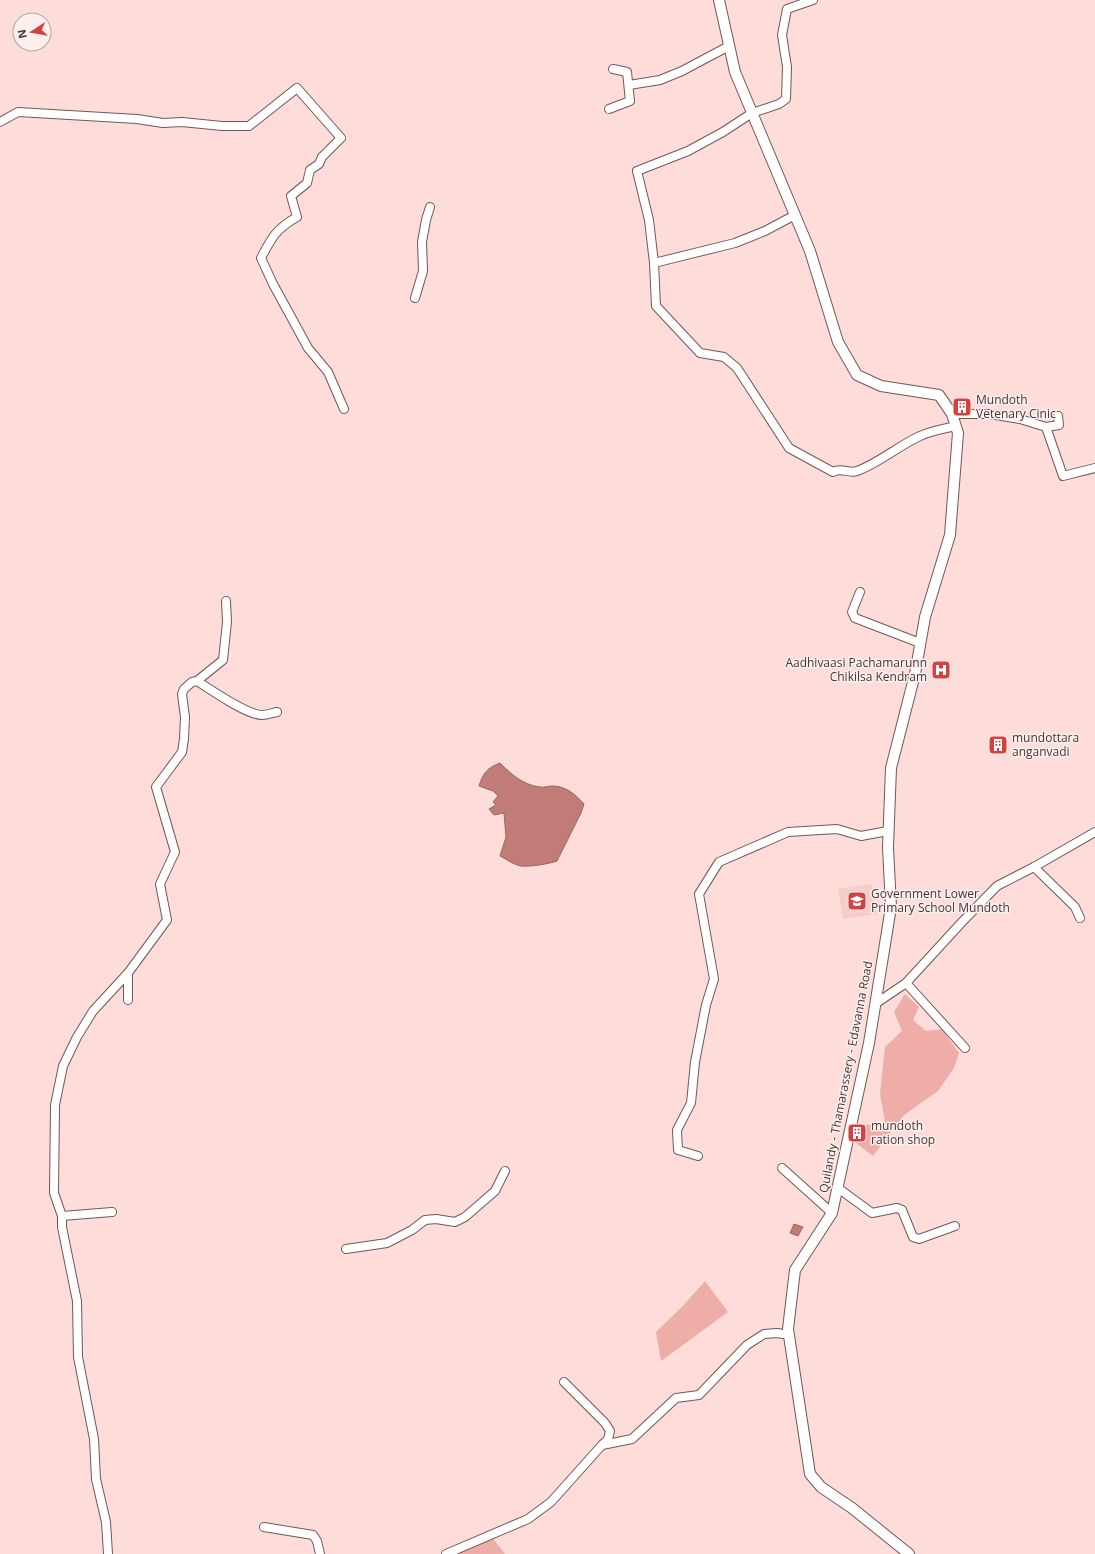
<svg xmlns="http://www.w3.org/2000/svg" width="1095" height="1554" font-family="'Open Sans',sans-serif">
<rect width="100%" height="100%" fill="#fddcd9"/>
<path fill="#f6cdc9" d="M872,884L877,914L843,919L838,889Z"/>
<g fill="#eeada7">
<path d="M905,994L919,1007L913,1020L926,1031L942,1029L959,1053L954,1068L938,1091L904,1115L873,1156L847,1136L861,1126L885,1122L880,1094L885,1047L902,1031L894,1012Z"/>
<path d="M705,1281L728,1312L661,1361L656,1332L682,1307Z"/>
<path d="M491,1536L505,1554H450Z"/>
</g>
<g fill="#c17c77" stroke="#9c6764">
<path d="M500,763C511,774 523,785 540,787C544,788 548,786 552,786C566,786 575,794 584,804L581,813L557,861C549,864 529,867 521,866C514,865 506,859 500,856L506,837L504,813L494,815L489,809L496,805L493,802L498,796L493,791L479,786C483,773 487,768 500,763Z"/>
<path d="M794,1224L803,1227L798,1236L790,1233Z"/>
</g>
<g fill="none" stroke-linecap="round" stroke-linejoin="round">
<g stroke="#735755" stroke-width="10">
<g id="minor">
<path d="M813,0L787,9L782,35L787,67L786,99L779,104L752,113L723,132L688,151L637,171L649,220L654,263L656,306L700,353L724,357L737,368L789,448L833,472C841,467 849,474 857,471C879,463 898,446 920,436C931,431 943,429 956,426"/>
<path d="M629,85L660,80L682,71L729,46"/>
<path d="M609,109L630,101L627,72L613,69"/>
<path d="M0,122L18,112L137,119L163,123L182,122L222,126H249L297,88L341,138L322,157L319,164L310,170L307,183L291,196L297,217C276,229 272,237 261,258L273,284L308,348L328,372L344,409"/>
<path d="M654,263L735,243L765,231L795,215"/>
<path d="M415,298L423,271L422,242L426,220L430,207"/>
<path d="M952,414H990L1020,419L1046,427L1063,476L1095,468"/>
<path d="M1046,427L1059,425L1058,416"/>
<path d="M860,592L852,612L855,618L920,643"/>
<path d="M197,681L223,660L227,622L226,601"/>
<path d="M1034,867L1075,907L1080,918"/>
<path d="M128,973V1000"/>
<path d="M906,983L965,1048"/>
<path d="M875,1004L906,983L963,921L997,886L1034,867L1095,832"/>
<path d="M698,1156L678,1150L677,1130L691,1103L695,1062L706,1005L714,979L699,894L719,862L788,832L837,829L861,836L888,831"/>
<path d="M782,1168L832,1213"/>
<path d="M838,1188L872,1213L897,1208L902,1210L913,1237L919,1239L955,1226"/>
<path d="M62,1216L112,1212"/>
<path d="M346,1249L387,1243L412,1230L425,1220L436,1219L455,1222L465,1217L495,1191L505,1171"/>
<path d="M564,1382L605,1423L610,1431L608,1439L602,1445"/>
<path d="M264,1527L313,1535L317,1541L320,1554"/>
<path d="M108,1554L106,1522L96,1479L94,1439L78,1357L77,1301L62,1227V1216L54,1193L55,1105L63,1066L77,1037L93,1011L128,973L167,920L160,884L175,852L156,787L182,752L184,739L185,717L182,694L184,689L192,682L197,681C211,690 247,715 262,715C267,715 272,713 277,712"/>
<path d="M446,1554L528,1519L551,1502L602,1445L632,1439L676,1398L699,1395L747,1345L764,1334L777,1333L789,1335"/>
</g>
</g>
<g stroke="#735755" stroke-width="12">
<path id="major" d="M719,0L735,72L810,251L838,342L857,375L881,386L939,395L952,414L958,433L950,535L925,617L915,674L891,768L888,847L891,907L869,1043L832,1213L795,1270L788,1329L810,1474L821,1487L852,1508L909,1554"/>
</g>
<use href="#minor" stroke="#fff" stroke-width="8"/>
<use href="#major" stroke="#fff" stroke-width="10"/>
</g>
<defs>
<g id="building-square" transform="scale(1)"><rect x="-9" y="-9" width="18" height="18" rx="4" fill="#d14242" stroke="#fcefed"/><path d="M-4-6H4V6H1V3H-1V6H-4ZM-2.5-4.3h1.7v1.8h-1.7ZM.8-4.3h1.7v1.8H.8ZM-2.5-1h1.7V.8h-1.7ZM.8-1h1.7V.8H.8Z" fill="#fff"/></g>
<g id="hospital-square" transform="scale(1)"><rect x="-9" y="-9" width="18" height="18" rx="4" fill="#d14242" stroke="#fcefed"/><path d="M-5-5h3v3.5h4V-5h3V5h-3V1.5h-4V5h-3Z" fill="#fff"/></g>
<g id="school-square" transform="scale(1)"><rect x="-9" y="-9" width="18" height="18" rx="4" fill="#d14242" stroke="#fcefed"/><path d="M0-5L7-2L0 1L-7-2ZM-4 1L0 2.5L4 1V4Q0 6-4 4Z" fill="#fff"/></g>
</defs>
<g fill-rule="evenodd">
<use href="#building-square" x="962" y="407"/>
<use href="#hospital-square" x="941" y="670"/>
<use href="#building-square" x="998" y="745"/>
<use href="#school-square" x="857" y="901"/>
<use href="#building-square" x="857" y="1133"/>
</g>
<g text-anchor="middle" stroke-width="3" stroke-linejoin="round" paint-order="stroke">
<g font-size="12" fill="#443736" stroke="#fcefed" text-anchor="start">
<text x="976" y="404">Mundoth<tspan x="976" dy="14">Vetenary Cinic</tspan></text>
<text x="927" y="667" text-anchor="end">Aadhivaasi Pachamarunn<tspan x="927" dy="14">Chikilsa Kendram</tspan></text>
<text x="1012" y="742">mundottara<tspan x="1012" dy="14">anganvadi</tspan></text>
<text x="871" y="898">Government Lower<tspan x="871" dy="14">Primary School Mundoth</tspan></text>
<text x="871" y="1130">mundoth<tspan x="871" dy="14">ration shop</tspan></text>
</g>
<g font-size="12" fill="#443736" stroke="#fcefed">
<text transform="translate(846 1077) rotate(-79)" y="4">Quilandy - Thamarassery - Edavanna Road</text>
</g>
</g>
<g transform="translate(32 32) rotate(258)"><circle r="19" fill="#fcefed" stroke="#b2a5a4"/>
<path d="M0-3L7 15L0 10L-7 15Z" fill="#d14242"/>
<text y="-6" font-size="11" font-weight="bold" text-anchor="middle" fill="#443736">N</text>
</g>
</svg>
